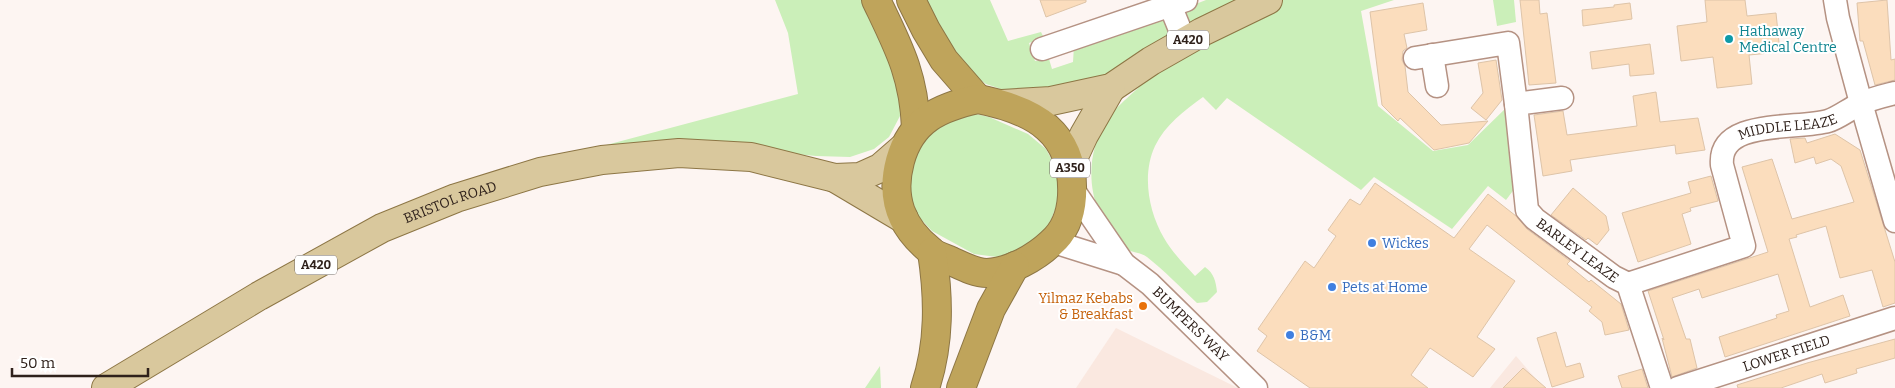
<svg xmlns="http://www.w3.org/2000/svg" width="1895" height="388" font-family="Bitter,serif">
<rect width="100%" height="100%" fill="#fdf5f2"/>
<g fill="#fae8e0">
<path d="M1116,328L1238,388H1076Z"/>
<path d="M1516,356L1544,388H1490Z"/>
</g>
<g fill="#cbefb9">
<path d="M775,0H866L900,89V116L889,137L874,149L850,157L816,156L755,150L580,152L798,94L788,33Z"/>
<path d="M918,0H990L1008,41L1041,32L1044,38L1029,43L1035,61L1049,59L1052,69L1073,62L1074,46L1155,20L1206,0H1394L1361,11L1378,106L1433,151L1468,145L1508,106L1515,188L1506,200L1488,186L1452,229L1374,177L1361,190L1227,98L1216,110L1203,97C1185,110 1165,125 1155,146C1142,174 1148,211 1164,238C1172,252 1184,264 1195,276L1205,267C1214,273 1216,282 1217,292L1207,302L1197,303C1181,288 1165,271 1147,257C1139,251 1127,253 1120,245C1088,211 1082,161 1106,121C1113,109 1140,87 1151,76L1088,86L1004,90L986,84L956,62Z"/>
<path d="M1493,0H1514L1516,22L1497,26Z"/>
<path d="M976,114L989,117L1028,134L1046,149L1057,170L1060,197L1048,227L1025,249L997,257L974,254L932,231L918,216L911,198L909,178L919,146L932,130L954,119Z"/>
<path d="M880,366L881,388H865Z"/>
</g>
<g fill="#fbddbd" stroke="#dec4a8">
<path d="M1040,0H1086V2L1046,17Z"/>
<path d="M1520,0H1539L1540,14L1547,13L1556,83L1529,85Z"/>
<path d="M1705,0H1745L1747,16L1776,13L1780,52L1749,55L1752,84L1717,88L1713,57L1681,61L1677,26L1707,22Z"/>
<path d="M1887,0L1891,60L1895,59V80L1875,85L1863,41H1860L1857,3Z"/>
<path d="M1423,3L1427,30L1404,34L1407,48L1403,51L1402,60L1405,66L1408,92L1441,125L1488,121L1469,143L1434,150L1400,118L1398,121L1382,105L1370,12Z"/>
<path d="M1630,3L1632,19L1583,26L1582,10L1614,7V5Z"/>
<path d="M1650,44L1654,74L1630,76L1629,64L1592,69L1590,52Z"/>
<path d="M1496,60L1502,100L1486,120L1471,108L1483,93L1478,63Z"/>
<path d="M1656,92L1660,122L1698,118L1705,150L1676,154L1675,145L1570,160L1572,171L1543,176L1534,115L1563,111L1567,135L1637,126L1633,96Z"/>
<path d="M1835,134L1860,150L1895,262V303L1883,307L1872,270L1840,278L1826,226L1796,235L1797,237L1789,239L1810,307L1843,295L1850,316L1725,357L1719,337L1777,318L1776,315L1789,311L1778,274L1702,298L1699,289L1672,298L1686,339H1690L1697,368L1672,377L1662,338L1664,340L1648,291L1768,252L1742,167L1772,159L1792,219L1854,202L1841,166L1831,159L1816,164L1814,157L1795,163L1790,139L1805,138L1807,143Z"/>
<path d="M1711,176L1718,201L1690,208L1691,211L1682,214L1691,244L1638,262L1622,213L1691,193L1688,182Z"/>
<path d="M1375,183L1454,238L1488,194L1516,216L1527,229L1570,261L1567,264L1589,282L1591,280L1621,304L1629,330L1605,335L1602,322L1589,311L1592,307L1487,225L1469,249L1515,281L1477,337L1495,349L1473,377L1430,348L1411,375L1428,388H1310L1257,351L1267,336L1258,329L1305,261L1314,268L1336,236L1328,230L1350,199L1360,205Z"/>
<path d="M1573,188L1606,216L1609,230L1597,245L1588,238L1586,240L1551,215Z"/>
<path d="M1556,332L1566,367L1580,363L1584,377L1552,387L1537,338Z"/>
<path d="M1895,339V358L1856,369L1857,373L1825,383L1822,374L1781,388H1738L1737,385L1807,363Z"/>
<path d="M1523,368L1546,388H1503Z"/>
<path d="M1642,369L1648,388H1622L1618,376Z"/>
</g>
<g fill="none" stroke-linecap="round" stroke-linejoin="round">
<g stroke="#b59283" stroke-width="25">
<g id="minor">
<path d="M1835,0L1838,18L1861,103L1895,221"/>
<path d="M1170,5L1185,42"/>
<path d="M1042,49L1186,0"/>
<path d="M1432,55L1437,86"/>
<path d="M1415,58L1508,43L1516,104"/>
<path id="s1" d="M1562,98L1516,104L1527,210L1535,219L1614,277L1628,284L1662,388"/>
<path id="s2" d="M1072,188L1124,264L1150,284L1256,388"/>
<path d="M1054,242L1124,264"/>
<path id="s3" d="M1628,284L1744,246L1722,165C1718,118 1797,130 1828,121C1838,118 1848,110 1858,105C1869,99 1883,96 1895,93"/>
<path id="s4" d="M1678,388L1895,318"/>
</g>
</g>
<g stroke="#8d7645" stroke-width="30">
<g id="major">
<path d="M1002,104L1051,101L1111,88L1151,61L1202,32L1268,0"/>
<path d="M1070,165L1084,135L1111,88"/>
<path d="M835,178L904,219"/>
<path id="s5" d="M106,388L259,296L382,228L456,198L540,172L602,160L679,153L751,157L835,178L860,177L880,168L903,148"/>
</g>
</g>
<g stroke="#8d7645" stroke-width="30">
<g id="highway">
<path d="M876,0C898,46 914,75 916,128"/>
<path d="M911,0L926,30L944,60L978,99"/>
<path d="M978,99C1034,110 1075,132 1072,196C1071,213 1065,231 1051,243C1035,258 1010,272 987,273C975,273 962,266 951,261C945,258 936,256 931,251C901,227 890,198 900,161C911,120 940,107 978,99Z"/>
<path d="M925,388C940,343 939,298 932,252"/>
<path d="M961,388L991,309L1015,266"/>
</g>
</g>
<use href="#minor" stroke="#fff" stroke-width="22"/>
<use href="#major" stroke="#d9c89d" stroke-width="28"/>
<use href="#highway" stroke="#bfa45b" stroke-width="28"/>
</g>
<circle fill="#0f9aa8" stroke="#fff" stroke-width="2" cx="1729" cy="39" r="5"/>
<g fill="#3f7fe0" stroke="#fff" stroke-width="2">
<circle cx="1372" cy="243" r="5"/>
<circle cx="1332" cy="287" r="5"/>
<circle cx="1290" cy="335" r="5"/>
</g>
<circle fill="#e8710a" stroke="#fff" stroke-width="2" cx="1143" cy="306" r="5"/>
<g text-anchor="middle" stroke-width="4" stroke-linejoin="round" paint-order="stroke">
<g fill="#fff" stroke="#6d645f" stroke-width="1">
<rect x="1167" y="30.5" width="42" height="19" rx="4"/>
<rect x="1050" y="158.5" width="40" height="19" rx="4"/>
<rect x="295" y="255.5" width="42" height="19" rx="4"/>
</g>
<g font-size="12" font-weight="bold" fill="#2f211b">
<text x="1188" y="44">A420</text>
<text x="1070" y="172">A350</text>
<text x="316" y="269">A420</text>
</g>
<g font-size="14" fill="#0d838f" stroke="#fff" text-anchor="start">
<text x="1739" y="36">Hathaway<tspan x="1739" dy="16">Medical Centre</tspan></text>
</g>
<g font-size="14" fill="#2f211b" stroke="#fff">
<text dy="5" stroke="none"><textPath href="#s3" startOffset="292">MIDDLE LEAZE</textPath></text>
<text dy="5" stroke="none"><textPath href="#s5" startOffset="392">BRISTOL ROAD</textPath></text>
<text dy="5" stroke="none"><textPath href="#s1" startOffset="218">BARLEY LEAZE</textPath></text>
<text dy="5" stroke="none"><textPath href="#s2" startOffset="182">BUMPERS WAY</textPath></text>
<text dy="5" stroke="none"><textPath href="#s4" startOffset="114">LOWER FIELD</textPath></text>
</g>
<g font-size="14" fill="#366cbe" stroke="#fff" text-anchor="start">
<text x="1382" y="248">Wickes</text>
<text x="1342" y="292">Pets at Home</text>
<text x="1300" y="340">B&amp;M</text>
</g>
<g font-size="14" fill="#c56008" stroke="#fff" text-anchor="end">
<text x="1133" y="303">Yilmaz Kebabs<tspan x="1133" dy="16">&amp; Breakfast</tspan></text>
</g>
</g>
<path d="M12 368v8h136v-8" fill="none" stroke="#2f211b" stroke-width="2.5"/>
<text x="20" y="368" font-size="15" fill="#2f211b" stroke="#ffffff" stroke-width="4" paint-order="stroke">50 m</text>
</svg>
